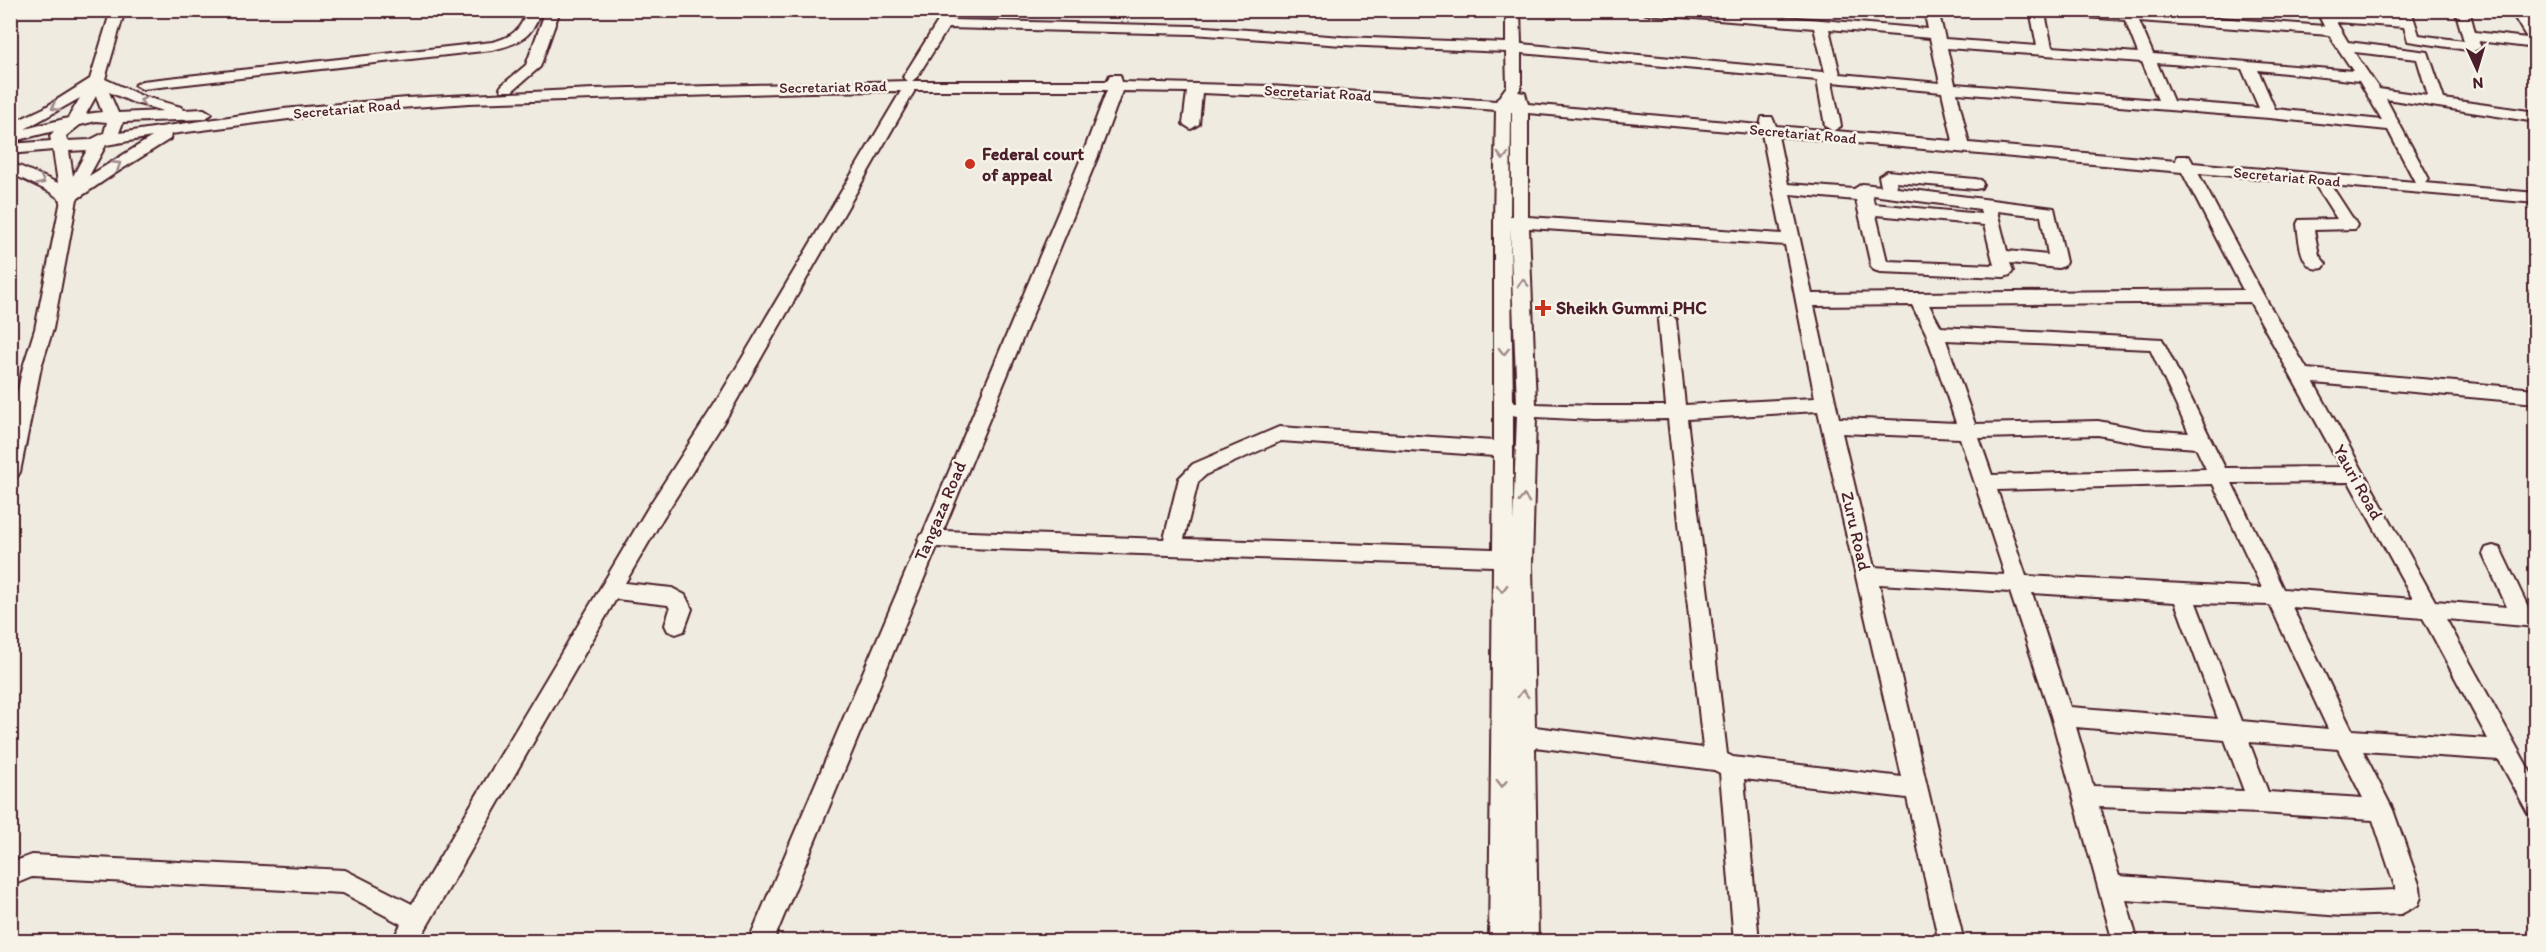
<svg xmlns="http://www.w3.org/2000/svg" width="2546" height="952" font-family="Itim,sans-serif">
<rect width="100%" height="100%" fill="#f0ebe0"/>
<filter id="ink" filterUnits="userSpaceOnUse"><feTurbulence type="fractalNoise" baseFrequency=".0167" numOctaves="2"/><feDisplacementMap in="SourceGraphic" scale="12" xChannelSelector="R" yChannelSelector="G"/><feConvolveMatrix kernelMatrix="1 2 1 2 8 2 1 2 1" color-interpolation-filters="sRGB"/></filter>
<g filter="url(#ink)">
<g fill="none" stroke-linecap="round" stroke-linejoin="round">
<g stroke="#4a1f2b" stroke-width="4">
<g id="minor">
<path d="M111,10H125L105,79L142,96L181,107L183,110L204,109L212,114L204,119L123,122L119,133L283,109L407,98L593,89L908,81L903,77L945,10H955L957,13L953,20L1193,26L1342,37L1506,43V10H1520L1521,44L1823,72H1825L1814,28L1646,14L1639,10H1703L1928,29L1924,10H1938L1945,39L2037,46L2030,10H2111L2324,26L2316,10L2401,18L2397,10H2411L2419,35L2464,41L2455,10H2469L2475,32L2527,38L2510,10H2524L2536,29V48L2478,41L2481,47L2474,51L2408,41L2404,27L2336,22L2348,42L2428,52L2444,99L2536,112V122L2386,99L2429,179L2425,183L2536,193V203L2331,185L2357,225L2355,229L2314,230L2319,255L2326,264L2323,268C2300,274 2299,239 2297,224L2299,220L2337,219L2314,183L2198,173L2264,296L2307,369L2536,389V403L2314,383L2435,601L2507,607L2483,554L2486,548L2493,546L2500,548L2529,609H2536V627L2446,619L2536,782V816L2528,813L2499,760L2363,751L2393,810L2420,887L2421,897L2418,905L2401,914L2342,916L2126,900L2138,942H2113L2051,716L2010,592L1879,584L1964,942H1939L1907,798L1744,779L1759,942H1734L1720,773L1714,770L1535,747L1538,942H1514L1513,937V942H1489L1493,566L937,547L773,942H748L919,541L918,539L923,533L1082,156L1107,90H915L730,412L663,518L625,583L672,588L685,595L692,609L684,631L676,634L668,631L665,625L670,609L668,605L616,599L418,942H392L401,924L343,893L32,877L10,886V863L32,855L345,870L412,904L649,506L716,402L901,91L810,92L469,103L344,112L171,134L170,139L111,176L77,199L53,329L41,367L20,472L17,477L10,479V425L23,367L35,329L61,200L50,192L10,173V162L58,183L53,150L10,154V144L51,141L50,136L54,131L10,142V132L14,131L10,130V124L44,108L90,79ZM2045,14L2125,20L2138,53L2052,47ZM2139,21L2329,35L2353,71L2153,54ZM948,28L1193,34L1342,45L1506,52L1507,86L1496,101L1270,86L1122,82L1120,75H1110L1107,81H912L917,77ZM1829,29L1930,38L1940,83L1840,74ZM1947,48L2142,62L2158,100L1955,84ZM2354,52L2417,59L2428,96L2379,89ZM1521,53L1817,80L1825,126L1833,131L1841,126L1832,82L1942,92L1953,141L1776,126L1772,117H1762L1760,125L1528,104L1525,93L1518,92L1521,87ZM2157,63L2242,69L2259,108L2173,101ZM2258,70L2359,81L2382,120L2275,109ZM1122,91L1187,92L1183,124L1191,129L1199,124L1202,93L1361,100L1496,110L1494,221V441L1279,427L1193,464L1179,478L1164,539L943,531L1098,156ZM109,92L132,102L163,111L118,113ZM1957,93L2269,118L2388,130L2415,182L2193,163L2189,156H2177L2176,161L1969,143ZM96,96L102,112L86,114ZM80,98L68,118L25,129ZM1511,112H1512V216H1510ZM1528,113L1762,134L1782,234L1528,217ZM96,121L107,122L104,133L90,140L67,141L66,136L80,125ZM1778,136L2182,172L2243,290L1812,294L1790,194L1856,200L1871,266L1874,270L1880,272L2004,277L2010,275L2013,271L2010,263L2058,268L2064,266L2066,262L2054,208L1897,188L1896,182L1975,189L1981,188L1983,184L1981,180L1975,179L1887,171L1879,176L1881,186L1862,184L1854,189L1788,184ZM152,137L89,176L106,145ZM87,150L73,176L69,151ZM1872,195L1980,209L1981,214L1874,204ZM1997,211L2041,216L2048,255L2007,251ZM1876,215L1984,225L1994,265L1887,261ZM1510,227L1517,402L1513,403ZM1529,228L1785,245L1815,398L1685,405L1676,320L1673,316H1661L1658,320L1666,406H1593L1536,404ZM2250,302L2341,467L2225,468L2162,339L1941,327L1929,305ZM1912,305L1926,333L1956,423L1839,418L1814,306ZM1946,340L2150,349L2189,433L2145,430L2098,421L1975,424ZM1818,411L1902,777L1733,757L1727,754L1687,419ZM1513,415L1517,416L1513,522ZM1536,417L1593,420L1668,419L1703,748L1535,727L1532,565ZM1842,433L1960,438L2005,575L1874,567ZM2098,435L2145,444L2196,448L2206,469L1992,475L1979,438ZM1281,441L1494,456L1493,549L1184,539L1198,482L1207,474ZM2349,482L2413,599L2283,589L2232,483ZM2213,484L2262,588L2026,576L1997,490ZM2032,593L2175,602L2218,719L2070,707ZM2196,603L2270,605L2328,729L2241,721ZM2292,607L2423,618L2488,739L2352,730ZM2076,727L2225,740L2244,791L2093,786ZM2249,742L2338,749L2363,798L2268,792ZM2099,807L2260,813L2373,820L2396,890L2342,892L2119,876Z"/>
<path d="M527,10H541C533,38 518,44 492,50L142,89L135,85L142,81L492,42C512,37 521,30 527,10Z"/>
<path d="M546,10H560L540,67L512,91H502L500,88L502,85L526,65Z"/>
</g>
</g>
<use href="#minor" fill="#f7f3e8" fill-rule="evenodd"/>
</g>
<defs><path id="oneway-chevron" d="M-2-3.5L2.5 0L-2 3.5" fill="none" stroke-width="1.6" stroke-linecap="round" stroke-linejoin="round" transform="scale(1.5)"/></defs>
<g stroke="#a0898a">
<use href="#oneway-chevron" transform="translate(144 101) rotate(-165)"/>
<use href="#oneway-chevron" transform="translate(55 107) rotate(149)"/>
<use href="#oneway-chevron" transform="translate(1503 156) rotate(91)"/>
<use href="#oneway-chevron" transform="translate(117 165) rotate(-33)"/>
<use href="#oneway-chevron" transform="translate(41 181) rotate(27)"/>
<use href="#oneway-chevron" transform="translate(1523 283) rotate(-92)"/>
<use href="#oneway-chevron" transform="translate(1504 351) rotate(90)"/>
<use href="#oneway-chevron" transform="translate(1524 499) rotate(-88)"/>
<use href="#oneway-chevron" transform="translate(1502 588) rotate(90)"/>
<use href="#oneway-chevron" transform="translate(1523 694) rotate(-90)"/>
<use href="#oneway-chevron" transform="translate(1502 783) rotate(90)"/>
</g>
</g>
<g fill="#c8321e" stroke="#f7f3e8" stroke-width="2">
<circle cx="970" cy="164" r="6"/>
<path d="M1540 299h6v6h6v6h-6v6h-6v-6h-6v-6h6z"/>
</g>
<g text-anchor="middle" stroke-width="5" stroke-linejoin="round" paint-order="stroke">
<g font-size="15" fill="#4a1f2b" stroke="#f7f3e8">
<text transform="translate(833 87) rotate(-1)" y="5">Secretariat Road</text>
<text transform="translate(1318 93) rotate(3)" y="5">Secretariat Road</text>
<text transform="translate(347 109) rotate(-5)" y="5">Secretariat Road</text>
<text transform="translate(1803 134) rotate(5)" y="5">Secretariat Road</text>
<text transform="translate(2287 177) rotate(5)" y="5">Secretariat Road</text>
</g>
<g font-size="18" font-weight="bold" fill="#4a1f2b" stroke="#f7f3e8" text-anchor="start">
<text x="982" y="160">Federal court<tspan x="982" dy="21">of appeal</tspan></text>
<text x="1556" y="314">Sheikh Gummi PHC</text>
</g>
<g font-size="18" fill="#4a1f2b" stroke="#f7f3e8">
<text transform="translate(2358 482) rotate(61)" y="6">Yauri Road</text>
<text transform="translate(940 511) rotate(-67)" y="6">Tangaza Road</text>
<text transform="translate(1856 531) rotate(77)" y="6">Zuru Road</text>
</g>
</g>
<rect width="2546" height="952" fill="none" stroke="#f7f3e8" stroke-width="36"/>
<rect x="18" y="18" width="2510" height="916" fill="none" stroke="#4a1f2b" stroke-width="2" filter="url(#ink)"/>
<g transform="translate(2477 69) rotate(176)" stroke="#f7f3e8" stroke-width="4.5" paint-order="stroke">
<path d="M0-4.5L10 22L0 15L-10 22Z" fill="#4a1f2b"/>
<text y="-9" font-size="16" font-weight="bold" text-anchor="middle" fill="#4a1f2b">N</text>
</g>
</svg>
